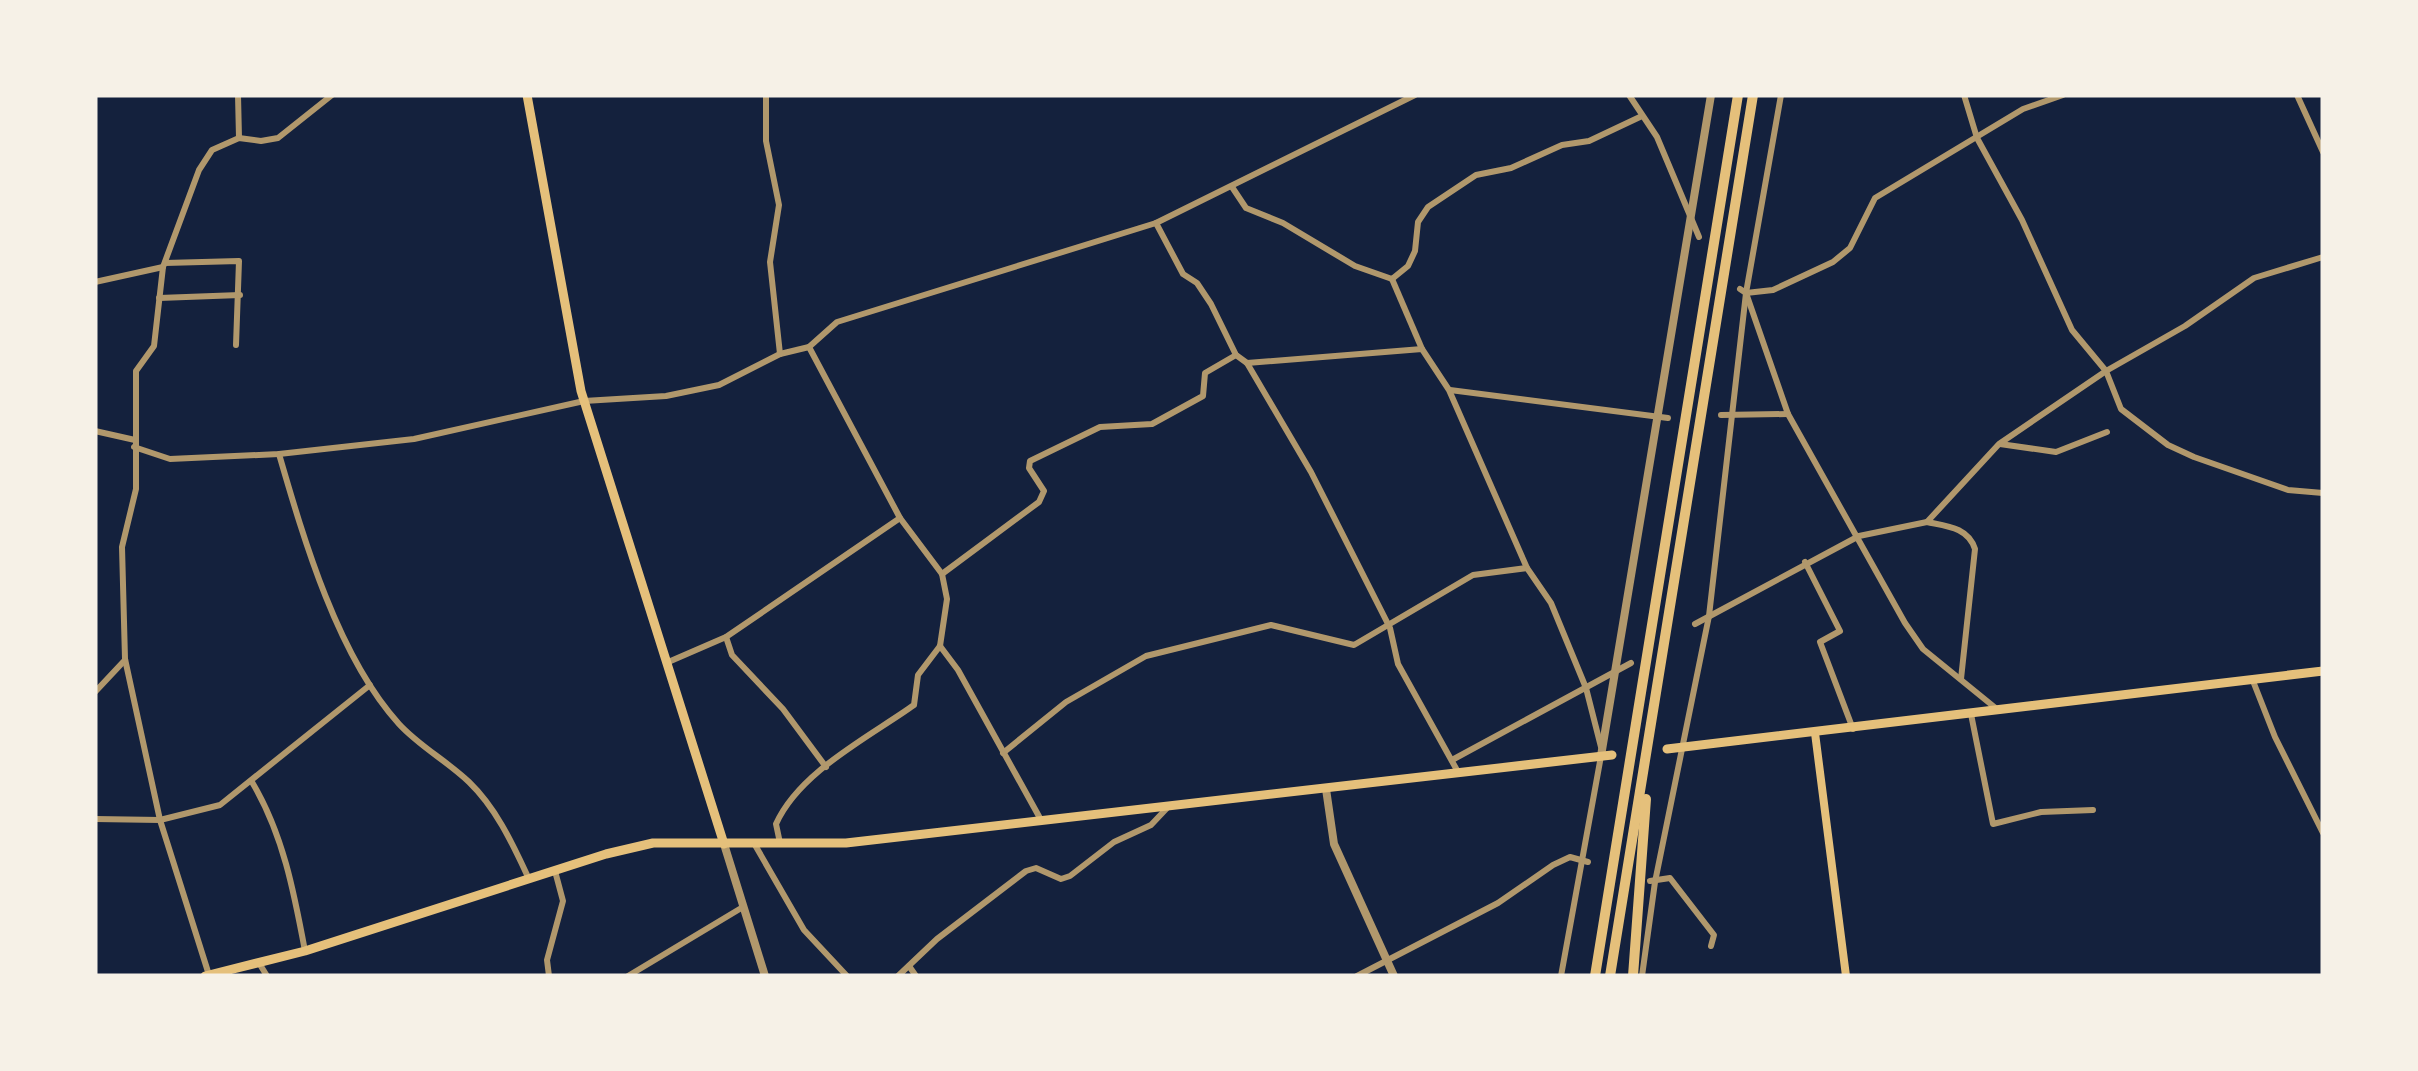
<svg xmlns="http://www.w3.org/2000/svg" width="2418" height="1071" font-family="'Fira Sans Condensed',sans-serif">
<rect width="100%" height="100%" fill="#14213d"/>
<g fill="none" stroke-linecap="round" stroke-linejoin="round">
<g stroke="#b1986c" stroke-width="6">
<path d="M238,95L239,138"/>
<path d="M766,95V141L779,205L770,262L780,354"/>
<path d="M1629,95L1657,137L1699,237"/>
<path d="M1964,95L1977,138L2022,220L2072,330L2106,371L2121,409L2168,445L2194,457L2288,490L2323,493"/>
<path d="M2297,95L2323,152"/>
<path d="M1232,187L1246,208L1283,223L1355,266L1392,279L1408,266L1415,251L1418,222L1428,207L1476,175L1511,168L1562,145L1589,141L1642,116"/>
<path d="M1156,223L1183,274L1197,283L1211,304L1236,355L1247,363L1311,472L1390,628L1398,664L1458,772"/>
<path d="M165,263L239,261L236,345"/>
<path d="M1392,279L1422,349"/>
<path d="M95,282L163,267"/>
<path d="M1740,289L1746,293L1788,414L1905,623L1923,649L1998,710"/>
<path d="M1746,293L1773,290L1833,262L1850,248L1875,198L2023,109L2063,95"/>
<path d="M159,298L240,295"/>
<path d="M1247,363L1422,349L1449,390L1527,568L1551,603L1586,688L1601,747"/>
<path d="M1450,390L1668,418"/>
<path d="M1721,415L1788,414"/>
<path d="M95,431L135,440"/>
<path d="M2000,444L2056,452L2107,432"/>
<path d="M134,447L170,459L279,454L414,439L584,401L666,396L719,385L780,354L809,347L837,322L1156,223L1415,95"/>
<path d="M279,454C304,540 338,657 399,724C419,746 447,761 469,782C497,809 513,845 529,879"/>
<path d="M1927,522C1946,526 1968,527 1975,549L1961,679"/>
<path d="M1805,562L1840,631L1820,642L1853,729"/>
<path d="M942,574L1039,502L1044,491L1029,468L1030,461L1100,427L1152,424L1203,396L1205,373L1236,355"/>
<path d="M1695,624L1859,536L1927,522L1999,444L2106,371L2185,326L2254,278L2323,257"/>
<path d="M726,637L732,655L783,709L826,767"/>
<path d="M940,646L958,670L1041,820"/>
<path d="M666,663L726,637L900,518"/>
<path d="M2253,681L2275,737L2323,833"/>
<path d="M95,692L125,660"/>
<path d="M1971,714L1993,824L2041,812L2093,810"/>
<path d="M1003,753L1066,702L1146,656L1271,625L1354,645L1473,575L1527,568"/>
<path d="M1452,760L1631,663"/>
<path d="M252,782C283,834 294,892 305,951"/>
<path d="M95,819L160,820L220,805L370,685"/>
<path d="M780,843L776,824C799,772 869,737 914,705L918,675L940,646L947,599L942,574L900,518L809,347"/>
<path d="M755,845L804,930L847,976"/>
<path d="M1650,881L1670,878L1714,935L1711,946"/>
<path d="M259,963L267,976"/>
<path d="M909,966L916,976"/>
<path d="M209,975L160,820L125,659L122,547L136,489V371L154,346L163,267L199,170L212,150L239,138L261,141L278,138L332,95"/>
<path d="M549,976L547,960L563,901L555,871"/>
<path d="M628,976L743,907"/>
<path d="M898,976L937,939L1026,871L1036,868L1061,879L1070,876L1114,842L1151,825L1168,807"/>
<path d="M1357,976L1498,903L1553,865L1570,857L1588,862"/>
<path d="M1561,976L1601,756"/>
<path d="M1642,976L1655,882L1709,616L1746,293L1781,95"/>
</g>
<g stroke="#b1986c" stroke-width="8">
<path d="M1601,756L1711,95"/>
<path d="M1326,789L1334,844L1394,976"/>
<path d="M724,844L765,976"/>
</g>
<path stroke="#e5c07b" stroke-width="8" d="M1815,733L1846,976"/>
<g stroke="#e5c07b" stroke-width="9">
<path d="M527,95L581,391L724,844"/>
<path d="M1667,749L2323,671"/>
<path d="M205,976L305,951L606,854L653,843H846L1612,755"/>
</g>
<g stroke="#e5c07b" stroke-width="10">
<path d="M1595,976L1738,95"/>
<path d="M1610,976L1753,95"/>
<path d="M1633,976L1646,799"/>
</g>
</g>
<rect width="2418" height="1071" fill="none" stroke="#f6f1e7" stroke-width="195"/>
</svg>
